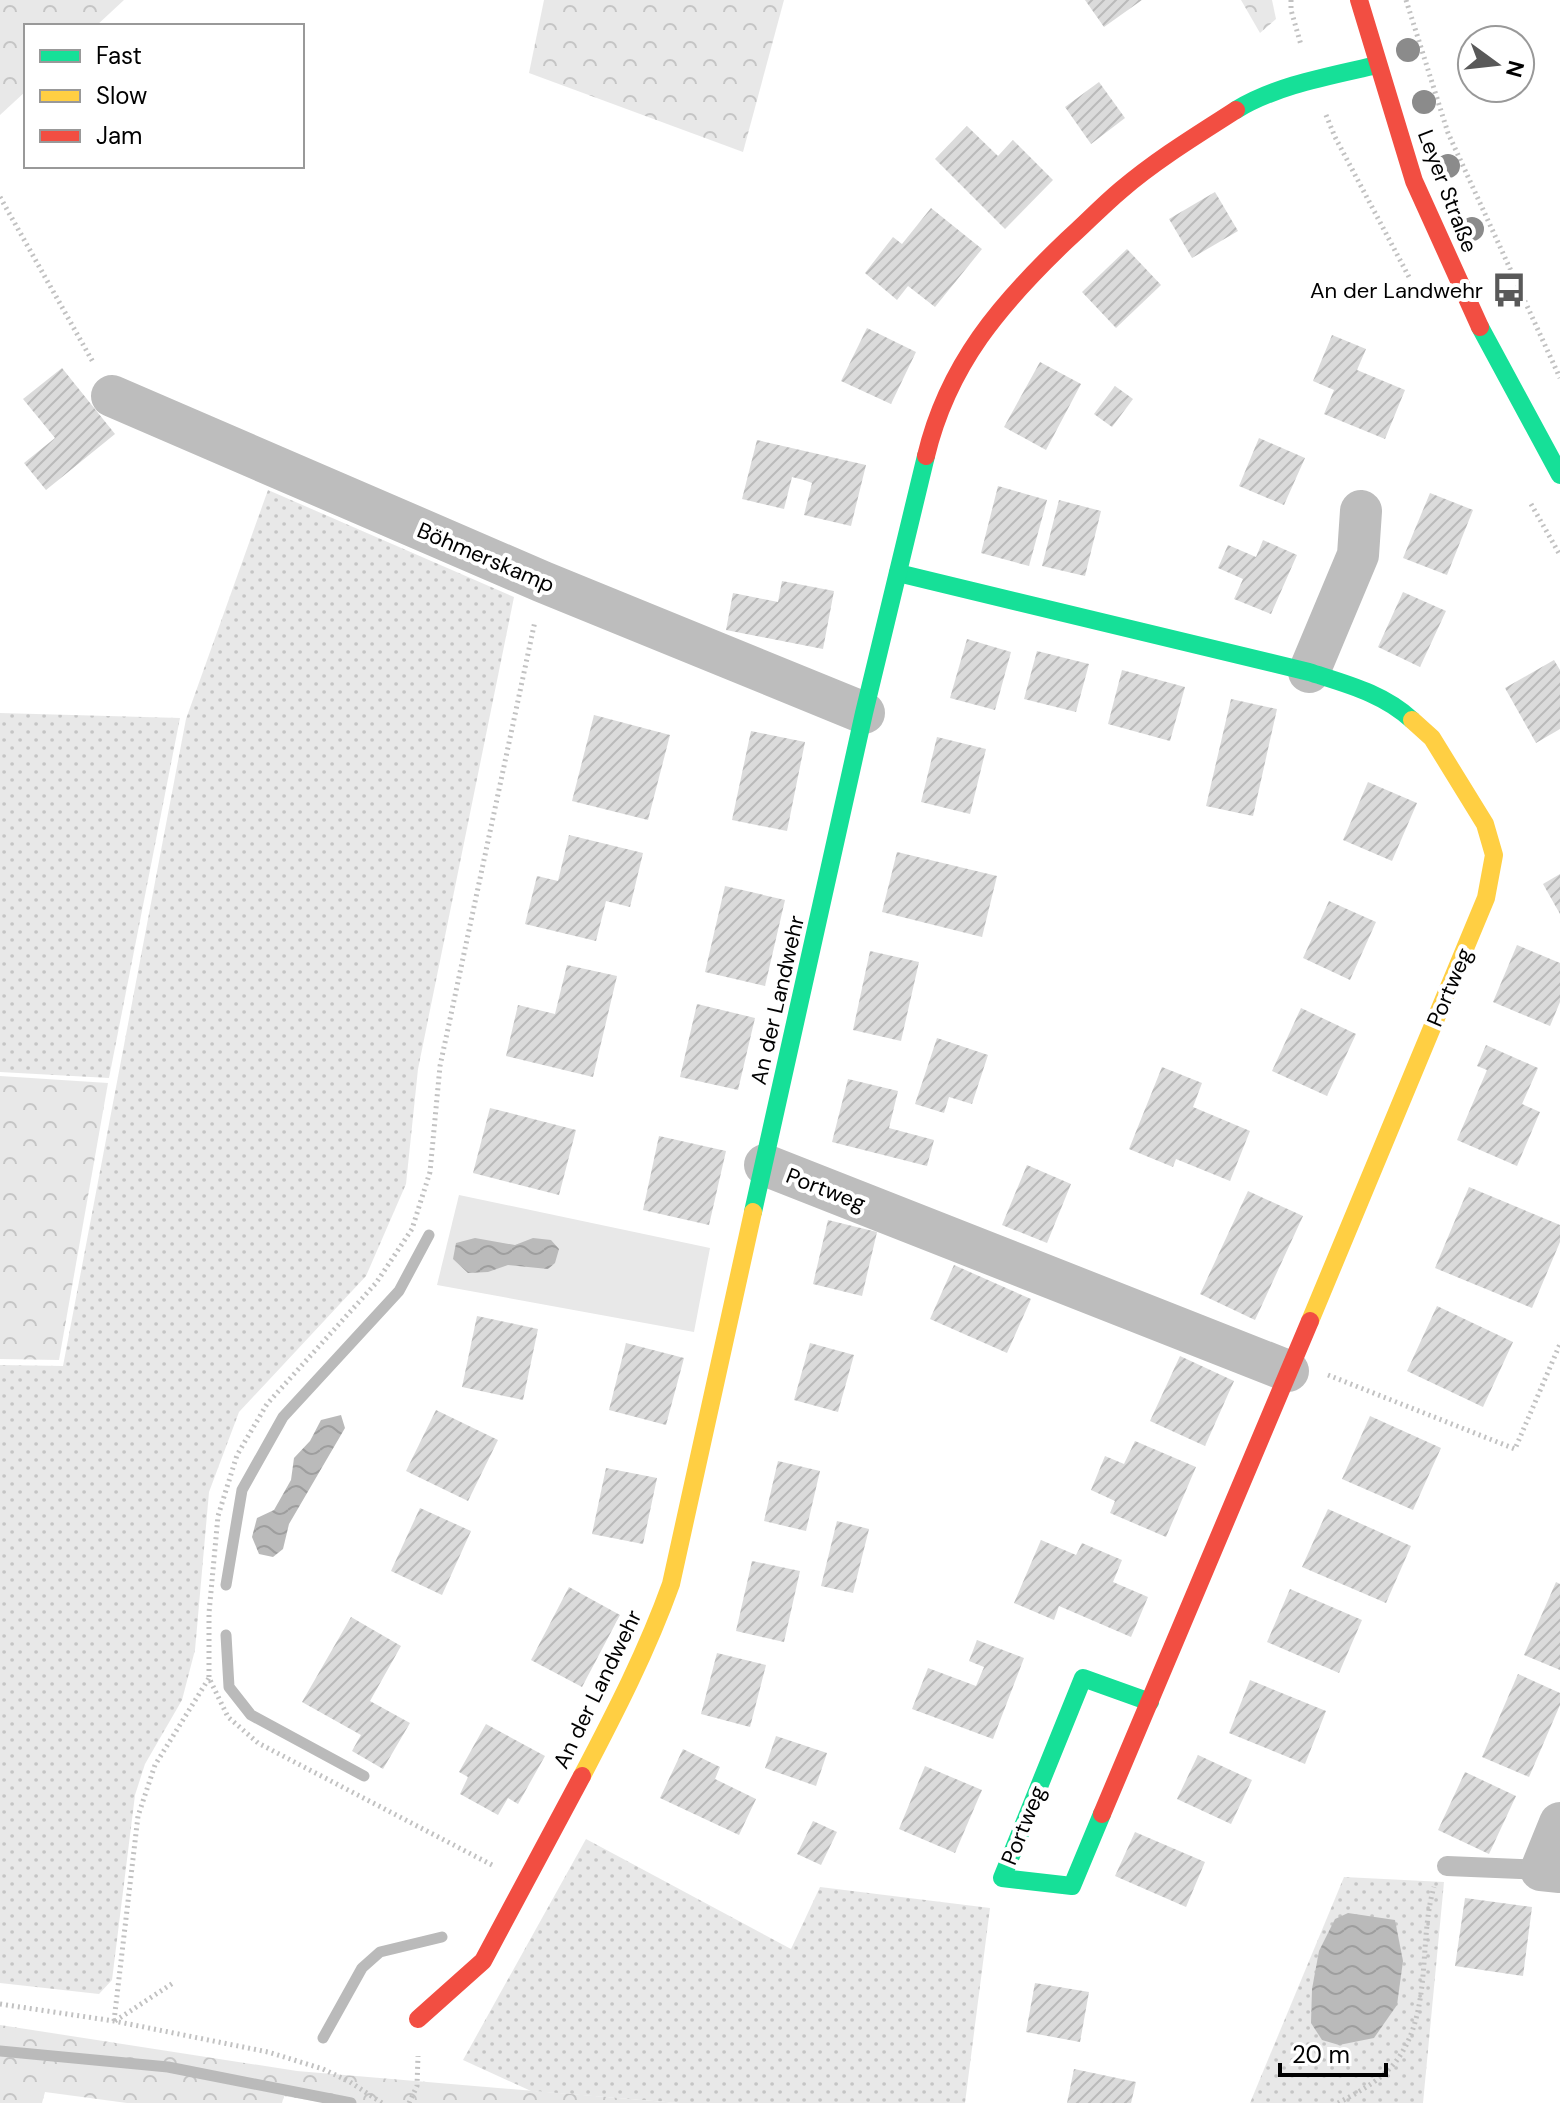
<svg xmlns="http://www.w3.org/2000/svg" width="1560" height="2103" font-family="'DM Sans',sans-serif">
<defs>
<pattern id="grass-dots" width="8" height="8" patternUnits="userSpaceOnUse" patternTransform="scale(2)"><rect width="8" height="8" fill="#e8e8e8"/><path d="M2 2h.1M6 6h.1" fill="none" stroke="#c5c5c5" stroke-width="1.8" stroke-linecap="round"/></pattern>
<pattern id="forest-crowns" width="20" height="18" patternUnits="userSpaceOnUse" patternTransform="scale(2)"><rect width="20" height="18" fill="#e8e8e8"/><path d="M2 6a3 3 0 1 1 6 0M12 15a3 3 0 1 1 6 0" fill="none" stroke="#c5c5c5"/></pattern>
<pattern id="water-waves" width="16" height="10" patternUnits="userSpaceOnUse" patternTransform="scale(2)"><rect width="16" height="10" fill="#bababa"/><path d="M0 5q4-4 8 0t8 0" fill="none" stroke="#9e9e9e"/></pattern>
<pattern id="building-hatch" width="6" height="6" patternUnits="userSpaceOnUse" patternTransform="scale(2)"><rect width="6" height="6" fill="#dbdbdb"/><path d="M-1 1l2-2M0 6l6-6M5 7l2-2" fill="none" stroke="#bababa"/></pattern>
</defs>
<rect width="100%" height="100%" fill="#fff"/>
<g fill="url(#grass-dots)">
<path d="M268,490L514,597L418,1069L406,1184L366,1276L239,1412L209,1492L195,1650L182,1700L145,1764L135,1795L112,1980L99,1994L0,1983V1365L63,1366L186,719Z"/>
<path d="M0,713L180,718L109,1078L0,1072Z"/>
<path d="M586,1839L791,1949L820,1887L990,1908L965,2103H678L531,2091L463,2060Z"/>
<path d="M1344,1877L1444,1882L1423,2103H1250Z"/>
</g>
<g fill="url(#forest-crowns)">
<path d="M0,0H124L96,26H26V91L0,115Z"/>
<path d="M544,0H784L743,152L529,73Z"/>
<path d="M1241,0H1272L1276,19L1260,33Z"/>
<path d="M0,1076L108,1083L59,1360L0,1359Z"/>
<path d="M0,2025L297,2071L678,2103H326L284,2096L282,2103H127L45,2092L42,2103H0Z"/>
</g>
<path fill="#e8e8e8" d="M459,1195L710,1248L694,1332L437,1285Z"/>
<g fill="url(#water-waves)">
<path d="M475,1238L515,1245L533,1238L551,1240L559,1249L555,1263L548,1269L508,1265L488,1272L468,1273L453,1259L456,1243Z"/>
<path d="M341,1415L345,1428L289,1524L283,1549L273,1557L259,1554L252,1537L257,1518L274,1510L291,1480L294,1458L310,1441L321,1420Z"/>
<path d="M1348,1913L1395,1920L1403,1961L1397,2005L1374,2038L1339,2045L1322,2040L1311,2023L1312,1989L1319,1951L1335,1919Z"/>
</g>
<g fill="none" stroke-linecap="round" stroke-linejoin="round">
<g stroke="#bababa" stroke-width="11">
<path d="M226,1585L242,1490L283,1417L399,1291L429,1235"/>
<path d="M226,1635L229,1687L251,1715L364,1776"/>
<path d="M323,2038L362,1968L380,1952L442,1937"/>
<path d="M0,2051L168,2067L351,2103"/>
</g>
</g>
<g fill="url(#building-hatch)">
<path d="M1085,0H1142L1104,27Z"/>
<path d="M1099,82L1125,118L1091,144L1065,107Z"/>
<path d="M967,126L998,156L1013,140L1053,180L1005,229L935,159Z"/>
<path d="M1215,192L1238,231L1192,258L1169,219Z"/>
<path d="M931,208L982,249L935,307L908,286L897,300L865,273L893,237L902,244Z"/>
<path d="M1127,249L1161,285L1116,328L1082,292Z"/>
<path d="M867,328L916,352L891,404L841,381Z"/>
<path d="M1332,335L1366,349L1357,370L1405,390L1385,439L1324,414L1334,390L1313,381Z"/>
<path d="M1040,362L1081,384L1046,450L1004,427Z"/>
<path d="M62,368L115,434L46,490L24,463L55,438L23,399Z"/>
<path d="M1115,386L1133,399L1112,427L1094,414Z"/>
<path d="M1259,438L1305,458L1284,505L1239,486Z"/>
<path d="M757,440L866,465L851,526L804,515L812,483L804,480L792,477L784,509L742,499Z"/>
<path d="M998,486L1047,500L1029,566L981,553Z"/>
<path d="M1430,493L1473,510L1447,575L1403,558Z"/>
<path d="M1059,500L1101,511L1085,576L1042,566Z"/>
<path d="M1263,540L1297,555L1271,614L1234,599L1243,579L1218,568L1228,545L1256,557Z"/>
<path d="M782,581L834,591L823,649L726,630L733,593L778,602Z"/>
<path d="M1403,592L1446,611L1420,667L1378,647Z"/>
<path d="M967,639L1011,652L995,710L950,698Z"/>
<path d="M1037,651L1089,664L1076,712L1024,699Z"/>
<path d="M1554,660L1560,670V729L1536,743L1505,688Z"/>
<path d="M1122,670L1185,687L1170,741L1108,724Z"/>
<path d="M1231,699L1277,709L1253,816L1206,806Z"/>
<path d="M594,715L670,735L648,820L572,801Z"/>
<path d="M751,731L805,742L787,831L732,820Z"/>
<path d="M937,737L986,749L970,814L921,802Z"/>
<path d="M1368,782L1417,803L1392,861L1343,840Z"/>
<path d="M569,835L643,853L630,907L606,901L596,941L525,924L537,876L558,881Z"/>
<path d="M897,852L997,876L982,937L882,912Z"/>
<path d="M1560,874V914L1543,884Z"/>
<path d="M725,886L785,900L765,986L705,972Z"/>
<path d="M1329,901L1376,922L1350,980L1303,958Z"/>
<path d="M1517,945L1560,963V1002L1550,1026L1493,1002Z"/>
<path d="M870,951L919,962L901,1041L853,1030Z"/>
<path d="M567,965L617,976L593,1077L506,1056L518,1005L555,1014Z"/>
<path d="M697,1004L755,1018L738,1090L680,1077Z"/>
<path d="M1301,1008L1356,1034L1327,1096L1272,1071Z"/>
<path d="M937,1038L988,1055L972,1104L949,1097L944,1113L915,1104Z"/>
<path d="M1486,1045L1538,1068L1522,1104L1540,1112L1517,1166L1457,1140L1487,1070L1477,1066Z"/>
<path d="M1162,1067L1202,1083L1193,1107L1250,1131L1230,1181L1176,1159L1173,1167L1129,1149Z"/>
<path d="M848,1079L898,1091L889,1128L934,1140L927,1166L832,1142Z"/>
<path d="M490,1108L576,1130L559,1195L473,1173Z"/>
<path d="M659,1136L726,1151L709,1225L643,1210Z"/>
<path d="M1027,1165L1071,1184L1047,1243L1002,1225Z"/>
<path d="M1469,1187L1560,1225V1242L1532,1308L1435,1268Z"/>
<path d="M1248,1191L1303,1216L1255,1320L1200,1294Z"/>
<path d="M828,1220L877,1232L862,1296L813,1284Z"/>
<path d="M954,1265L1031,1299L1007,1353L930,1319Z"/>
<path d="M1437,1306L1513,1342L1483,1407L1407,1371Z"/>
<path d="M477,1316L538,1329L523,1400L462,1387Z"/>
<path d="M626,1343L684,1358L666,1425L609,1410Z"/>
<path d="M810,1343L854,1355L838,1412L794,1400Z"/>
<path d="M1180,1356L1234,1381L1205,1446L1150,1421Z"/>
<path d="M436,1410L498,1440L468,1501L406,1471Z"/>
<path d="M1370,1416L1441,1448L1413,1510L1342,1479Z"/>
<path d="M1135,1441L1196,1467L1166,1537L1110,1513L1115,1501L1091,1490L1105,1456L1124,1464Z"/>
<path d="M778,1461L820,1471L806,1531L764,1521Z"/>
<path d="M606,1468L657,1478L643,1544L592,1534Z"/>
<path d="M420,1508L471,1531L442,1595L391,1571Z"/>
<path d="M1328,1509L1411,1546L1386,1603L1302,1567Z"/>
<path d="M837,1521L869,1529L853,1593L821,1586Z"/>
<path d="M1041,1540L1076,1555L1082,1543L1122,1560L1113,1582L1148,1597L1131,1637L1059,1606L1054,1620L1014,1603Z"/>
<path d="M752,1561L800,1571L784,1642L736,1631Z"/>
<path d="M1556,1582L1560,1584V1670L1524,1655Z"/>
<path d="M569,1587L620,1615L582,1687L531,1660Z"/>
<path d="M1290,1589L1362,1620L1339,1673L1267,1642Z"/>
<path d="M351,1617L401,1646L370,1701L410,1723L383,1769L352,1751L361,1735L302,1702Z"/>
<path d="M977,1640L1024,1658L993,1739L912,1709L928,1668L976,1686L984,1667L969,1661Z"/>
<path d="M717,1653L766,1665L750,1727L701,1714Z"/>
<path d="M1518,1674L1560,1693V1705L1529,1777L1482,1757Z"/>
<path d="M1250,1680L1326,1711L1305,1764L1229,1733Z"/>
<path d="M486,1724L545,1756L518,1804L508,1798L498,1815L460,1794L468,1777L459,1772Z"/>
<path d="M776,1736L827,1753L816,1786L765,1768Z"/>
<path d="M683,1749L720,1767L715,1779L756,1799L739,1835L660,1798Z"/>
<path d="M1198,1755L1252,1780L1231,1824L1177,1799Z"/>
<path d="M925,1766L982,1790L955,1853L899,1829Z"/>
<path d="M1465,1772L1516,1796L1489,1854L1438,1830Z"/>
<path d="M813,1821L837,1832L821,1865L797,1854Z"/>
<path d="M1135,1832L1205,1862L1186,1907L1115,1876Z"/>
<path d="M1465,1898L1532,1907L1523,1976L1455,1966Z"/>
<path d="M1035,1983L1089,1992L1080,2042L1026,2032Z"/>
<path d="M1074,2069L1136,2082L1131,2103H1067Z"/>
</g>
<g fill="none" stroke-linecap="round" stroke-linejoin="round">
<g stroke="#c2c2c2" stroke-width="5" stroke-dasharray="2 4" stroke-linecap="butt">
<path d="M1291,0V10L1301,45"/>
<path d="M1406,0L1448,133L1560,378"/>
<path d="M1326,115L1335,137L1409,277"/>
<path d="M0,197L94,364"/>
<path d="M1531,504L1560,555"/>
<path d="M1328,1375L1515,1449L1560,1344"/>
<path d="M492,1865L258,1743L228,1717L209,1678V1613L218,1516L237,1455L267,1404L376,1283L412,1229L430,1172L440,1066L535,621"/>
<path d="M0,2004L114,2021L268,2052L323,2069L350,2082L382,2103"/>
<path d="M114,2021L138,1816L155,1765L209,1678"/>
<path d="M115,2021L173,1983"/>
<path d="M409,2103L417,2086L418,2056"/>
<path d="M1338,2103C1359,2092 1383,2079 1397,2060C1433,2011 1418,1941 1434,1887"/>
</g>
<path stroke="#bdbdbd" stroke-width="20" d="M1447,1866L1541,1870"/>
<g stroke="#bdbdbd" stroke-width="42">
<path d="M112,396L543,582L864,713"/>
<path d="M1309,672L1358,555L1361,511"/>
<path d="M765,1165L1288,1371"/>
<path d="M1560,1823L1541,1870L1560,1872"/>
</g>
<g stroke="#16e098" stroke-width="18">
<path d="M1236,110C1277,85 1330,76 1377,65"/>
<path d="M1480,327L1560,475"/>
<path d="M898,573L1309,672C1346,684 1383,693 1412,720"/>
<path d="M753,1212L864,713L926,456"/>
<path d="M1102,1814L1072,1886L1002,1878L1083,1678L1150,1702"/>
</g>
<g stroke="#ffcf43" stroke-width="18">
<path d="M1310,1321L1486,898L1494,855L1485,824L1432,738L1412,720"/>
<path d="M582,1776C615,1713 647,1651 671,1584L753,1212"/>
</g>
<g stroke="#f24e42" stroke-width="18">
<path d="M1359,0L1414,181L1480,327"/>
<path d="M926,456C948,364 1001,303 1067,240C1085,224 1102,206 1121,190C1156,160 1197,135 1236,110"/>
<path d="M1102,1814L1310,1321"/>
<path d="M418,2019L483,1961L582,1776"/>
</g>
</g>
<g fill="#8b8b8b">
<circle cx="1408" cy="50" r="12"/>
<circle cx="1424" cy="102" r="12"/>
<circle cx="1448" cy="166" r="12"/>
<circle cx="1472" cy="229" r="12"/>
</g>
<defs>
<g id="bus-bare" transform="scale(2.76)"><path d="M-5-6H5V4H4V6H2V4H-2V6H-4V4H-5ZM-3.5-4V0h7V-4ZM-3.5 1.2v1.5H-2V1.2ZM2 1.2v1.5H3.5V1.2Z" fill="#595959" stroke="#fff" stroke-width="2.5" paint-order="stroke"/></g>
</defs>
<g fill-rule="evenodd">
<use href="#bus-bare" x="1509" y="290"/>
</g>
<g text-anchor="middle" stroke-width="8" stroke-linejoin="round" paint-order="stroke">
<g font-size="22" fill="#000" stroke="#fff">
<text transform="translate(1448 191) rotate(69)" y="8">Leyer Straße</text>
<text transform="translate(486 557) rotate(23)" y="8">Böhmerskamp</text>
<text transform="translate(1449 987) rotate(-67)" y="8">Portweg</text>
<text transform="translate(777 1000) rotate(-77)" y="8">An der Landwehr</text>
<text transform="translate(826 1189) rotate(21)" y="8">Portweg</text>
<text transform="translate(597 1689) rotate(-64)" y="8">An der Landwehr</text>
<text transform="translate(1023 1825) rotate(-68)" y="8">Portweg</text>
</g>
<g font-size="22" fill="#000" stroke="#fff" text-anchor="end">
<text x="1483" y="298">An der Landwehr</text>
</g>
</g>
<rect x="24" y="24" width="280" height="144" fill="#ffffff" stroke="#999999" stroke-width="2"/>
<rect x="40" y="50" width="40" height="12" fill="#16e098" stroke="#999999" stroke-width="2"/>
<text x="96" y="64" font-size="24" fill="#000000">Fast</text>
<rect x="40" y="90" width="40" height="12" fill="#ffcf43" stroke="#999999" stroke-width="2"/>
<text x="96" y="104" font-size="24" fill="#000000">Slow</text>
<rect x="40" y="130" width="40" height="12" fill="#f24e42" stroke="#999999" stroke-width="2"/>
<text x="96" y="144" font-size="24" fill="#000000">Jam</text>
<g transform="translate(1496 64) rotate(105)"><circle r="38" fill="#ffffff" stroke="#999999" stroke-width="2"/>
<path d="M0-6L14 30L0 20L-14 30Z" fill="#595959"/>
<text y="-12" font-size="22" font-weight="bold" text-anchor="middle" fill="#000000">N</text>
</g>
<path d="M1280 2063v12h106v-12" fill="none" stroke="#000000" stroke-width="4"/>
<text x="1292" y="2063" font-size="24" fill="#000000" stroke="#ffffff" stroke-width="6" paint-order="stroke">20 m</text>
</svg>
